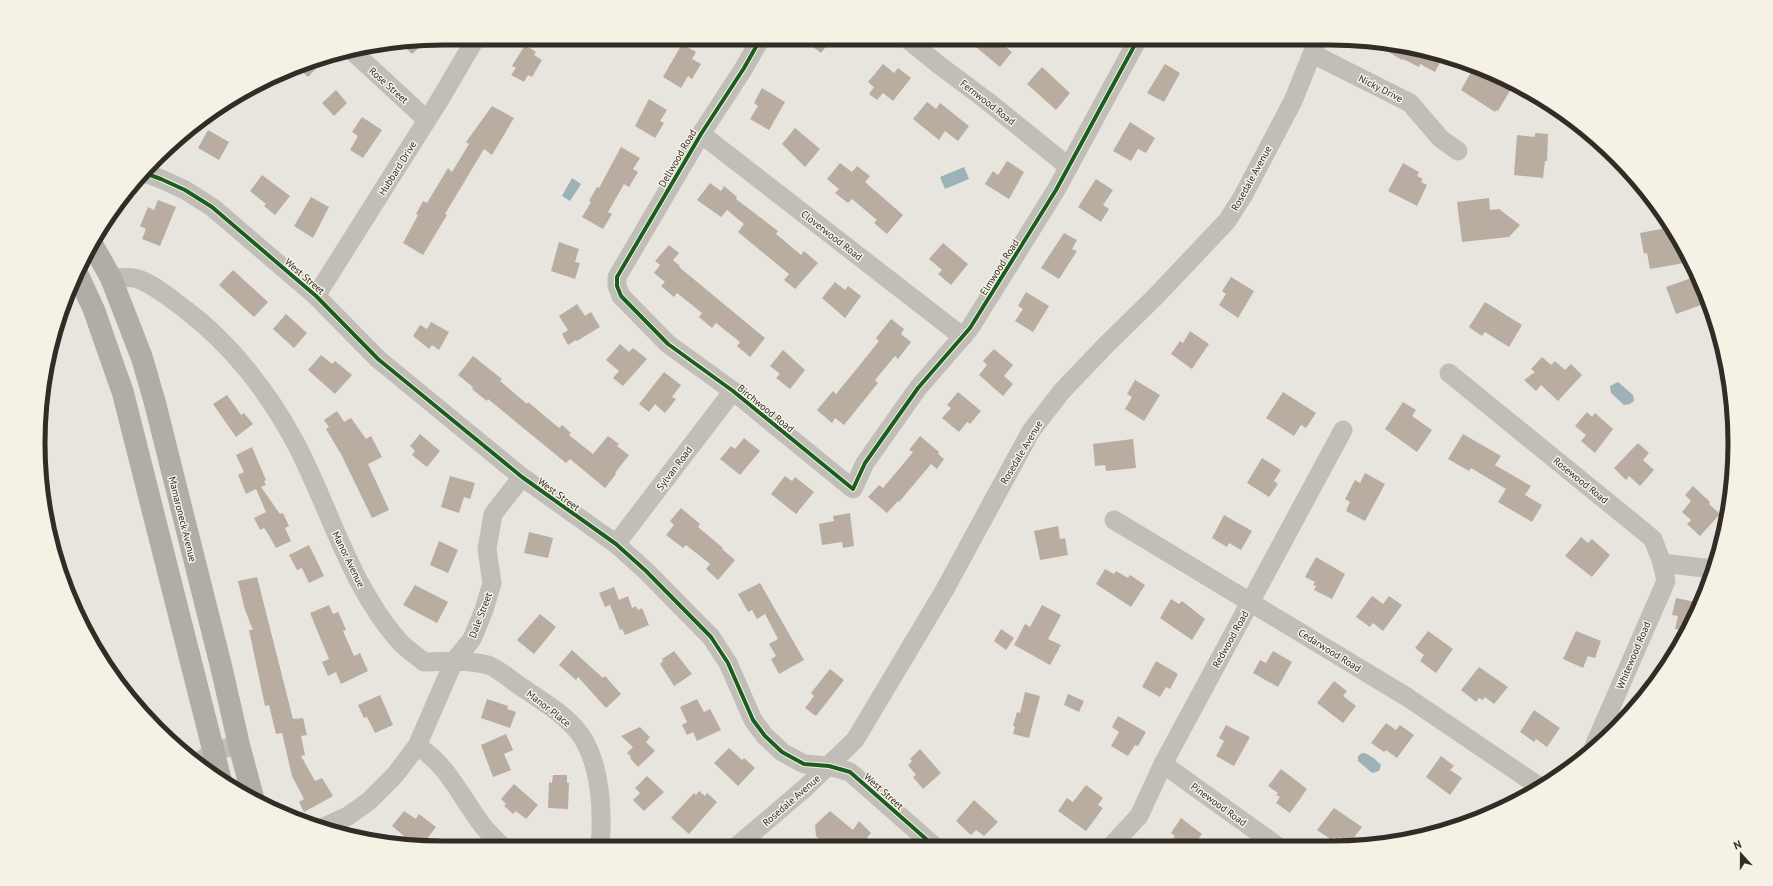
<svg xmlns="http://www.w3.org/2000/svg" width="1773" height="886" font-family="'PT Sans',sans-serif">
<rect width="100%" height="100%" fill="#e8e5de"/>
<g fill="#9db2b7">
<path d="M964,167L969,179L945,189L940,177Z"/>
<path d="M572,178L581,184L570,201L562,196Z"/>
<path d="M1618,382L1633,395L1634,401L1630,404L1624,405L1611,393L1610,386Z"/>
<path d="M1362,753C1369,753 1376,760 1381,765L1379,771L1372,773L1358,761V756Z"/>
</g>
<g fill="#b9ada2">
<path d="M801,38H833L821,53Z"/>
<path d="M965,38L996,39L1012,52L1000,67Z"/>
<path d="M427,40L412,54L400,42L412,41Z"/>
<path d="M1376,42L1435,52L1444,55L1435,72L1420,64L1419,67L1403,59L1402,60L1375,44Z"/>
<path d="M682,44L696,52L692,59L701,64L692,79L688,76L681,88L663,77Z"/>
<path d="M525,45L536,52L534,55L542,60L532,77L528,75L524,82L511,75L516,68L512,66Z"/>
<path d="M329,55L308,77L297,67L313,60Z"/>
<path d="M883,64L894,73L898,68L911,78L893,101L883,93L877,100L869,94L874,87L868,82Z"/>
<path d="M1165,64L1180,73L1164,102L1147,93Z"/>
<path d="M1042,67L1070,93L1056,110L1027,84Z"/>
<path d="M1474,67L1488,75L1493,77L1495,75L1507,83L1506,86L1511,89L1498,111L1496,110L1495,112L1461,90Z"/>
<path d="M762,88L785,102L769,130L750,119L758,106L754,103Z"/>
<path d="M336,90L347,103L334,116L322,103Z"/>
<path d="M649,99L667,110L660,121L664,123L655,138L635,126Z"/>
<path d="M927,102L936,109L940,103L969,126L958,141L945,131L939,140L913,119Z"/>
<path d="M492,106L514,118L492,155L484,149L445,214L447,215L423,255L403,243L418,215L416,214L423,201L427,203L448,168L452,172L469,144L466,142Z"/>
<path d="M362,117L382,130L363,158L350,150L358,136L352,132Z"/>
<path d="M1130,122L1155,138L1146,153L1138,149L1131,161L1113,151Z"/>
<path d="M795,128L820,149L805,167L782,144Z"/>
<path d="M208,130L229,142L219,160L198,148Z"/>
<path d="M1535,133L1548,134L1547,161H1545L1543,178L1514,175L1517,135L1535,137Z"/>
<path d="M621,147L640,158L633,169L638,172L629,187L624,184L608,212L612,214L603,229L582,217L591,202L589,201L597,187L599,188Z"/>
<path d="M1007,161L1024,172L1009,199L985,184L993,171L998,175Z"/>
<path d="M840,163L852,172L857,166L870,176L865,182L903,215L887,234L874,223L877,220L852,199L848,203L835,193L839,189L827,179Z"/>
<path d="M1403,163L1419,172L1417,176L1423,179L1421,182L1427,185L1417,206L1388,191Z"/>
<path d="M262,175L290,196L275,215L264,206L266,204L250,191Z"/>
<path d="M1096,179L1113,190L1103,205L1109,209L1101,222L1078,207Z"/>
<path d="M710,183L721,191L724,186L737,197L736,199L778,231L776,234L801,255L804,251L818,263L795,289L784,280L789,274L738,232L744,224L727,210L721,217L697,200Z"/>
<path d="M311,197L329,207L313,238L294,226Z"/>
<path d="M1489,198L1490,210L1499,209L1520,225L1509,237L1462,242L1457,202Z"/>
<path d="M158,200L176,207L160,246L142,239L146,229L140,226L148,207L154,210Z"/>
<path d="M1671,227L1676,234L1678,244H1682L1690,262L1650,269L1647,253L1644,254L1640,233Z"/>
<path d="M1064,233L1077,240L1072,249L1077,251L1059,279L1041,268Z"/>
<path d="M559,242L579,249L575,262L580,263L575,279L551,271Z"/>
<path d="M943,243L968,264L951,285L938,274L942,270L929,259Z"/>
<path d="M669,245L679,253L673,260L680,266L679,267L765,338L750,357L737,346L740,342L716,323L712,328L699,317L702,313L677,293L674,297L661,286L665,282L654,273L660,265L655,261Z"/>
<path d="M233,270L268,302L254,317L219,285Z"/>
<path d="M1697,276L1703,289L1696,292L1701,305L1676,314L1666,287Z"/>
<path d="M1231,277L1254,291L1238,318L1219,305L1226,294L1222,291Z"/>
<path d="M835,282L845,290L848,286L861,296L845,318L822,298Z"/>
<path d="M1026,292L1049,306L1033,332L1015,321L1023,309L1018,306Z"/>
<path d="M1485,302L1522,325L1509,347L1485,332L1482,336L1469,327Z"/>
<path d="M577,304L585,316L591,312L600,327L577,341L576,340L568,345L562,334L568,330L559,316Z"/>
<path d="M286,314L307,333L294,348L273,329Z"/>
<path d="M891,319L904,329L901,334L911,342L898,359L895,356L875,380L878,383L844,425L835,418L832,423L817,410L833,391L836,394L859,366L879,341L876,338Z"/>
<path d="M431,322L449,332L439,350L432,345L429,349L413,336L420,325L427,329Z"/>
<path d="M1190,331L1209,344L1192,369L1171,354L1180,341L1183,343Z"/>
<path d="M620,344L629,352L633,348L647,359L623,386L613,378L619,371L606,360Z"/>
<path d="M994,349L1013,365L1004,376L1013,384L1003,396L979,375L987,365L983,361Z"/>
<path d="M783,350L805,370L790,389L776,378L780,374L770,366Z"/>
<path d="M321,355L332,364L335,361L352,375L335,394L308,370Z"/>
<path d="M473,356L502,379L500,381L527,404L528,402L559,428L562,425L571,433L569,435L593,454L608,436L619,444L617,446L629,455L615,473L616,474L605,488L570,459L566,463L488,399L487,401L472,389L473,387L458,375Z"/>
<path d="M1542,357L1551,365L1555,361L1565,370L1571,364L1582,375L1558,401L1541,385L1536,391L1524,380L1535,372L1531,369Z"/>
<path d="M664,372L681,385L672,397L676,399L665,413L655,404L649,412L639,404Z"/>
<path d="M1135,380L1160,395L1144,421L1125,409L1132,397L1127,394Z"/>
<path d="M958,392L981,411L970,424L967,422L959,432L942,418L951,408L947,405Z"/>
<path d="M1283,392L1316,413L1306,428L1301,425L1294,436L1266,418Z"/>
<path d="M227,395L241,415L244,413L253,424L236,437L213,404Z"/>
<path d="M1403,402L1416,410L1412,416L1432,430L1417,452L1385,429Z"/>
<path d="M337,411L344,422L351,418L366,439L371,436L382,457L368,464L389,510L372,518L341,454L326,429L329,427L324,420Z"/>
<path d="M1587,412L1592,417L1595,413L1613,429L1595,453L1581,441L1586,435L1575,426Z"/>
<path d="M420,434L440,451L427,467L412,455L415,451L410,446Z"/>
<path d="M1463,434L1501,456L1495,465L1531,486L1525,495L1542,505L1532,522L1498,502L1506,489L1471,468L1469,471L1448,459Z"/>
<path d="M920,436L939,452L938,454L944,459L937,469L931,464L899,502L898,501L887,513L868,497L879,485L883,488L899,469L913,452L909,450Z"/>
<path d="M744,438L760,451L740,475L720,459L731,446L735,449Z"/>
<path d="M1133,439L1136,468L1106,471L1105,465L1095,466L1093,444Z"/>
<path d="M1638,443L1649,453L1643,460L1654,470L1640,486L1629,476L1626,480L1614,468Z"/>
<path d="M252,447L266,480L264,481L266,485L261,487L280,514L283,513L289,526L285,528L291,541L276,548L267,532L264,528L260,530L254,518L266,512L256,489L246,494L238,475L244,472L236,455Z"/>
<path d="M1262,458L1281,470L1274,481L1278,484L1269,497L1247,483Z"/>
<path d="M1365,473L1385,484L1365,521L1346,511L1350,502L1345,499L1355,480L1360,483Z"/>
<path d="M450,476L475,483L470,499L464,497L459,513L441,507Z"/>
<path d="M785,476L792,481L795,477L814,492L796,514L771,494Z"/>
<path d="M1693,486L1710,502L1709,504L1720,514L1700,536L1687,524L1691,520L1682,512L1691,501L1685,495Z"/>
<path d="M681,508L700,524L698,527L723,548L722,549L735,560L718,580L706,569L710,564L686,545L683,548L666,535L674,525L670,521Z"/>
<path d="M850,513L854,546L843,548L842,542L822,545L819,524L834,521L833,516Z"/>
<path d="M1224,515L1252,531L1241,550L1229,543L1227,547L1212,538Z"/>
<path d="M1058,526L1060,539L1065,538L1068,555L1040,560L1034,531Z"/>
<path d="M529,532L553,538L548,558L524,553Z"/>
<path d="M1581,537L1588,543L1592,539L1610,555L1592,577L1565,556Z"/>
<path d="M439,541L458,550L448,573L430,565Z"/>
<path d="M309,545L324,576L309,583L302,568L297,570L289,555Z"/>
<path d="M1316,557L1345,574L1332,599L1314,590L1316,586L1313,585L1315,582L1305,577Z"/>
<path d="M1105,569L1114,574L1116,571L1128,578L1130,575L1145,585L1131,607L1096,584Z"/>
<path d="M257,577L293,719L303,718L307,735L301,736L305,755L301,756L315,781L322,778L333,796L304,812L299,802L304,799L292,776L282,733L276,734L269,705L265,706L249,630H253L245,610L238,581Z"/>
<path d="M760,583L804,660L779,674L771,659L776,656L769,644L778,639L765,614L757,619L752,610L748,612L738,594Z"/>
<path d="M415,585L448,602L437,623L403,605Z"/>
<path d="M614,587L619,600L628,596L632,608L636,606L638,610L642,608L649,625L625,635L622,629L620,630L610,605L605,607L599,593Z"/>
<path d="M1372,596L1383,604L1389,596L1402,605L1383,631L1373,623L1370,627L1356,617Z"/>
<path d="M1676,598L1700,603L1693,622L1687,631L1675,629L1678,616L1672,615Z"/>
<path d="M1171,599L1179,604L1182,601L1205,619L1192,640L1160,618Z"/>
<path d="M329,605L333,614L338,612L341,618L346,630L343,631L354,656L360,653L368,671L341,684L336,672L328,676L322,662L329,659L310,613Z"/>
<path d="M1042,605L1061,615L1048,639L1061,645L1050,665L1014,645L1025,624L1030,627Z"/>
<path d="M540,614L556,627L534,654L517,640Z"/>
<path d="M1001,629L1014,638L1006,650L994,641Z"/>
<path d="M1428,631L1453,649L1436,673L1420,661L1424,655L1415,648Z"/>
<path d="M1576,631L1601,641L1595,658L1588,656L1583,668L1563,659Z"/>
<path d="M572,650L603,678L605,676L621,694L606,708L578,677L576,680L559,665Z"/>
<path d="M674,651L692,674L674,686L660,664L663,661L662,659Z"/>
<path d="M1273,651L1292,662L1278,687L1253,673L1260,660L1266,663Z"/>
<path d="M1156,661L1178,674L1170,689L1166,687L1160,697L1142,687Z"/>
<path d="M1479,667L1508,687L1494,704L1485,697L1483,700L1479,698L1476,702L1461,690Z"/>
<path d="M830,669L844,680L816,716L805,708L814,696L811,693Z"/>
<path d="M1334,681L1347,691L1343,696L1356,706L1343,723L1317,703Z"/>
<path d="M1025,692L1040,696L1029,738L1013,734L1015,727L1013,726L1017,712L1020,713Z"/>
<path d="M1068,694L1084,701L1079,712L1064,705Z"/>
<path d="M380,695L393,725L375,733L367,717L364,718L358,705Z"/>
<path d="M487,699L508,706L507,709L516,712L510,728L481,718Z"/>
<path d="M697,699L704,712L710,709L721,730L697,741L693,732L687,735L682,725L687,722L680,707Z"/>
<path d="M1534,710L1560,728L1547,747L1536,739L1534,742L1520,732Z"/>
<path d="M1118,716L1146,732L1138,746L1135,745L1128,756L1111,746L1119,732L1112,727Z"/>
<path d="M1386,723L1396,730L1400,725L1414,735L1397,758L1386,750L1384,752L1371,743Z"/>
<path d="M1226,725L1250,737L1234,766L1216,756L1224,741L1219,738Z"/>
<path d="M640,727L650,737L646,742L655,751L638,767L630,758L631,757L627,753L633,747L621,736Z"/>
<path d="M506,734L513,750L504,754L511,770L493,777L481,745Z"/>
<path d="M729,748L742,760L744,758L755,768L738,786L714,763Z"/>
<path d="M920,749L941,773L923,789L913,777L916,775L908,765L912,761L910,759Z"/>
<path d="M1441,756L1454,766L1450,770L1462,778L1450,795L1426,777Z"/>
<path d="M1281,769L1307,789L1290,813L1276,803L1280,797L1276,795L1278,793L1268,786Z"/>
<path d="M553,775H567V783H569L568,809L548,808L549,782L552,783Z"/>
<path d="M647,776L664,792L644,811L633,800L640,793L635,788Z"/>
<path d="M514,784L538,805L526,819L516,811L513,814L504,806L506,804L501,799Z"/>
<path d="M1086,785L1103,798L1098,805L1103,808L1086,831L1058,811L1067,798L1073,802Z"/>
<path d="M699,791L705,796L707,793L717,802L689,834L671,818L694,793L696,795Z"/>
<path d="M974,800L998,822L984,836L976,830L971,835L956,821Z"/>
<path d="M1334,808L1362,827L1349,844L1340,837L1338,840L1334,837L1332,840L1317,830Z"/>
<path d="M404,811L416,819L419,814L436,827L421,847H417L392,826Z"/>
<path d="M830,811L853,830L859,821L871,833L867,838L875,846H837L833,843L821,841L816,836L815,825Z"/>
<path d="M1181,818L1202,834L1194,845H1168L1175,836L1171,833Z"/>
</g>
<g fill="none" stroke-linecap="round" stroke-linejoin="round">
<g stroke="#c1bdb7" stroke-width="19">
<path d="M761,38L744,68L701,134L617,277V286L621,296L668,344L733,391L853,489L865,463L918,388L970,328L1056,190L1138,39"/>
<path d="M906,38L939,65L986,100L1069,167"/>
<path d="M350,49L427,120"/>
<path d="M1313,54L1410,103L1441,139L1458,151"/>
<path d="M701,134L963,337"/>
<path d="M142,172L161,179L185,190L212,207L316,296L378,359L522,477L616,544L646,571L711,637L728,663L753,720L765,736L782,752L804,764L829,766L850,772L934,846"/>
<path d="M111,278C119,278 130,276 138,279C155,285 171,299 186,310C231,344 269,393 295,442C330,508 349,584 399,641C406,649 416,655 424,662C445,661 467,660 488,665C498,668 516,684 526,690C545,703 569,717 582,737C601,767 603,812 600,847"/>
<path d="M316,296L439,101L476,38"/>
<path d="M1449,373L1653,539L1662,563L1666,581L1594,746"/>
<path d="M1114,520L1407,697L1540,787"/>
<path d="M616,544L733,391"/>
<path d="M1662,563L1713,569"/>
<path d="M417,746C446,763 460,795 480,822C486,831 495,839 503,847"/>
<path d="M198,763L213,751L239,745"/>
<path d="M1163,764L1276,845"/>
<path d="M322,828L348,816L369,801L395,775L417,746L454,661L472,639L484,610L492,583L487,549L493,514L522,477"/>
<path d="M1112,845L1139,816L1163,764L1343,430"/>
<path d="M737,846L805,788L855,740L944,591L1031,431L1062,391L1106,345L1156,296L1227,221L1243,196L1293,101L1318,39"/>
</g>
<g stroke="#b0aca6" stroke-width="22">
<path d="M92,244L111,278L142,358L155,403L221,666L239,745L254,801"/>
<path d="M77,273L94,310L123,393L221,781"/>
</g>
<g stroke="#f5f1e5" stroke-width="6">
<g id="cycleway">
<path d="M761,38L744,68L701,134L617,277V286L621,296L668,344L733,391L853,489L865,463L918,388L970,328L1056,190L1138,39"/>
<path d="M142,172L161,179L185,190L212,207L316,296L378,359L522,477L616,544L646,571L711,637L728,663L753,720L765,736L782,752L804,764L829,766L850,772L934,846"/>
</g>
</g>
<use href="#cycleway" stroke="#1b5e20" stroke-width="4"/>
</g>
<g text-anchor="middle" stroke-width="3" stroke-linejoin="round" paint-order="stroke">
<g font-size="10" fill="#312c26" stroke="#f5f1e5">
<text transform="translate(389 85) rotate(42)" y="4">Rose Street</text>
<text transform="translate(1381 88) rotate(27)" y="4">Nicky Drive</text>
<text transform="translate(988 102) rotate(38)" y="4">Fernwood Road</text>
<text transform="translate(677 158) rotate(-60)" y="4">Dellwood Road</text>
<text transform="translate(397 168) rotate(-58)" y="4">Hubbard Drive</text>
<text transform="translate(1251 178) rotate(-61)" y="4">Rosedale Avenue</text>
<text transform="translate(832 235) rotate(38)" y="4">Cloverwood Road</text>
<text transform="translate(999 267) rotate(-58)" y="4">Elmwood Road</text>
<text transform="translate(305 276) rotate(41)" y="4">West Street</text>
<text transform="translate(766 408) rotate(39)" y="4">Birchwood Road</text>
<text transform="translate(1021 452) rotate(-59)" y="4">Rosedale Avenue</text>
<text transform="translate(674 468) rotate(-53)" y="4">Sylvan Road</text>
<text transform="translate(1581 480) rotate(39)" y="4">Rosewood Road</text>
<text transform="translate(559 494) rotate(36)" y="4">West Street</text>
<text transform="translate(183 519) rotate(76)" y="4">Mamaroneck Avenue</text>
<text transform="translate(349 559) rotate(64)" y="4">Manor Avenue</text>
<text transform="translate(480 615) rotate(-69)" y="4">Dale Street</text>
<text transform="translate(1230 639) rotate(-61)" y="4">Redwood Road</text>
<text transform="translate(1330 650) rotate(32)" y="4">Cedarwood Road</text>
<text transform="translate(1633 655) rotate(-67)" y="4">Whitewood Road</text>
<text transform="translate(549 708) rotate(38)" y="4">Manor Place</text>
<text transform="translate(884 791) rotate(42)" y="4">West Street</text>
<text transform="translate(791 800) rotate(-41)" y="4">Rosedale Avenue</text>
<text transform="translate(1219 804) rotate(36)" y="4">Pinewood Road</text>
</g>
</g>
<path d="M0 0H1773V886H0ZM443 45H1330A398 398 0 0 1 1728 443V443A398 398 0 0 1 1330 841H443A398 398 0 0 1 45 443V443A398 398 0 0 1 443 45Z" fill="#f5f1e5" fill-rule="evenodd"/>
<path fill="none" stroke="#312c26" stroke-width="5" d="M443 45H1330A398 398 0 0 1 1728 443V443A398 398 0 0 1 1330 841H443A398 398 0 0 1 45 443V443A398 398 0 0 1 443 45Z"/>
<g transform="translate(1741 854) rotate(339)" stroke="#f5f1e5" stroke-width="3" paint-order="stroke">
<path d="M0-3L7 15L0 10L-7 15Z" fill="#312c26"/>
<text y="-6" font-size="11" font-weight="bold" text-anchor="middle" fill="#312c26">N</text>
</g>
</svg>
